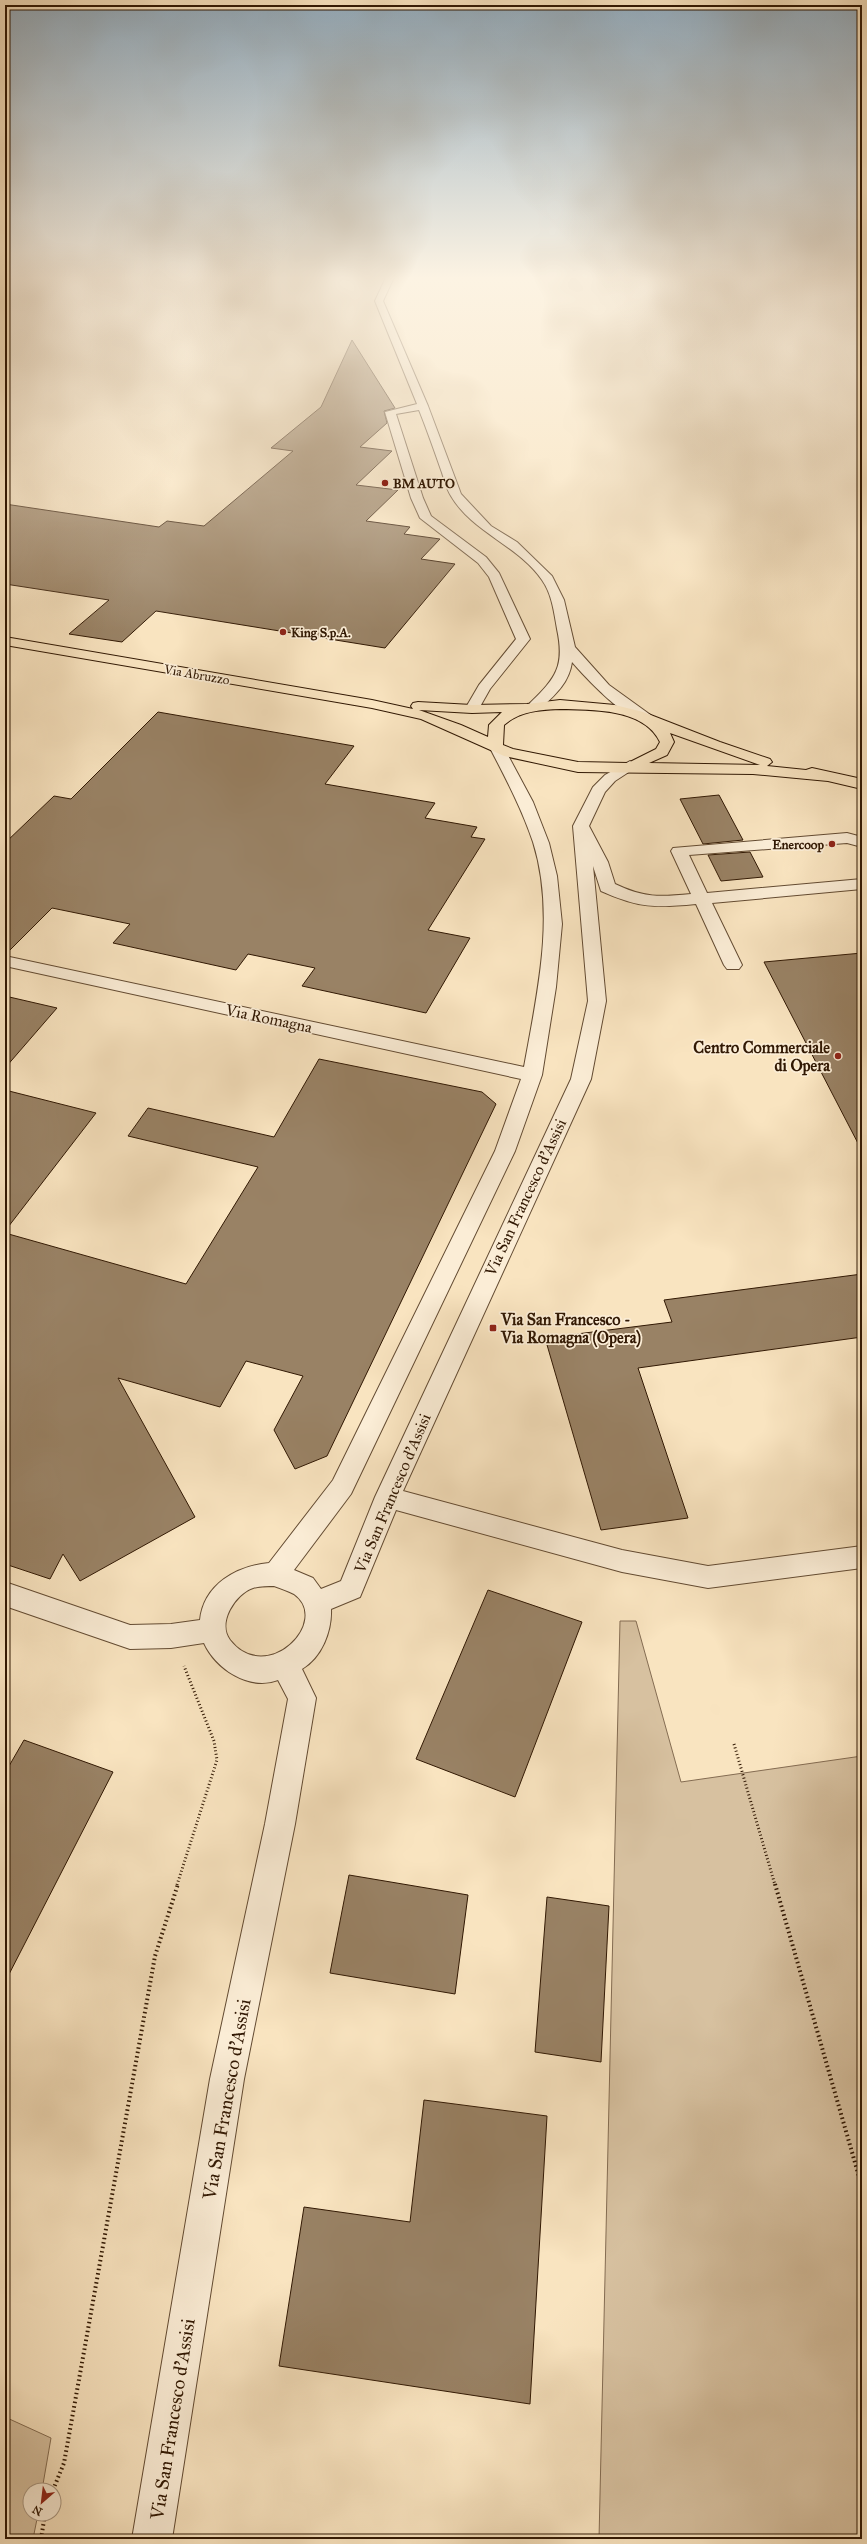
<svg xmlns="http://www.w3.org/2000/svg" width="867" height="2544" font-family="'IM FELL Great Primer',serif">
<rect width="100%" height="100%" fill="#f9e4c0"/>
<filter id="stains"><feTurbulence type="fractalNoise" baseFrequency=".005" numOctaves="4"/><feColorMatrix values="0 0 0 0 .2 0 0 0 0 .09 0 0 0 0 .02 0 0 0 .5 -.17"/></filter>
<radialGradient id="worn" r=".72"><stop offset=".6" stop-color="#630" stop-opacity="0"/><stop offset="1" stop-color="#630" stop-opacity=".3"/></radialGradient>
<g fill="#d7c1a0" stroke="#846c52">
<path d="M620,1621H636L681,1782L862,1756V2539H599Z"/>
<path d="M5,2417L51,2438L42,2490H30V2514H38L33,2539H5Z"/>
</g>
<g fill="#998265" stroke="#311803">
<path d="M352,340L395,408L384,411L387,423L360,447L392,451L356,485L398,490L366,521L410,527L404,534L440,539L421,559L455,564L385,648L156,611L122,642L69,634L109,600L5,584V504L159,527L167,521L204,526L293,451L271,448L321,407Z"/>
<path d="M158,712L354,746L325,784L435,803L425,818L477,827L471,837L485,839L428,930L470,938L426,1013L302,986L315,968L248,954L236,970L113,943L130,924L52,908L5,955V843L54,796L71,799Z"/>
<path d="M719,795L743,840L703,844L680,799Z"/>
<path d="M750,852L763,877L721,881L708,855Z"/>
<path d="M862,953V1151L764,962Z"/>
<path d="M5,996L57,1008L5,1068Z"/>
<path d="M319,1059L482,1092L496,1104L327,1456L295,1469L274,1430L303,1376L246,1361L220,1407L118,1378L195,1517L80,1581L63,1554L50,1579L5,1564V1233L186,1284L258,1167L128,1136L148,1108L274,1137Z"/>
<path d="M5,1090L96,1113L5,1231Z"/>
<path d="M862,1274V1337L638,1368L688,1518L601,1530L545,1338L672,1322L664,1300Z"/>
<path d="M488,1590L582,1622L515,1797L416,1759Z"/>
<path d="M24,1740L113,1772L5,1982V1773Z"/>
<path d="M349,1875L468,1895L455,1994L330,1973Z"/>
<path d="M547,1897L609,1906L601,2062L535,2052Z"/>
<path d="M424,2100L547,2116L530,2404L279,2366L304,2207L410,2222Z"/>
</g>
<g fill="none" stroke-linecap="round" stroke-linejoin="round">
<g stroke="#634b32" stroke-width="2">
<g id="minor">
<path d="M387,275H395L383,301L428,406L461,494L491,526L517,542L552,576L564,600L575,647L609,685L652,716L654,719L652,722C631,727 586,678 572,662C569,683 555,695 540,709H530L528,706L530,703C556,678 565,666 557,629C554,612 552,594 542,580C519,546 472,532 451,496C446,488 444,478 441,470C434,450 427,430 419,410L396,414L423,498L431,516L486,557L499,573L530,639L490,689L477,712H467L465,709L479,685L516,639L489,577L478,563L420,518L411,498L385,412L417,404L375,301Z"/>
<path d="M496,742L503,746L533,802L549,843L557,876L562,924L556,987L542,1075L515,1151L351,1494L294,1570L313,1578L321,1589L341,1581L375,1497L571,1079L588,1001L573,826L593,787L605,775L630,761L638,766L615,781L605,792L589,826L608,862L615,884C644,898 660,897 691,894L671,851L673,848L847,833L862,837V847L847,843L689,855L707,893L862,879V889L712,903L742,965L739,969H727L724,965L696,904C655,908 639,908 601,891L593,866L606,1001L591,1079L403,1491L622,1550L708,1566L862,1546V1568L708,1588L622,1572L396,1510L360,1597L331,1609C332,1631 322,1657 302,1669L316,1698L295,1824L244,2079L172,2539H132L210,2079L265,1824L288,1699L278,1680C249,1691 216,1669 204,1643L171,1648L130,1649L5,1606V1582L130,1625L171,1624L200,1620C204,1584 237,1566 269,1563L333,1480L495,1151L521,1079L5,966V956L524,1067C537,994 556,915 533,842C522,809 505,777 489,746ZM274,1586C280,1588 288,1591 294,1594C332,1621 267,1687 230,1640C217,1623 235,1594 253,1588C260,1586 268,1586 274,1586Z"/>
</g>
</g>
<g stroke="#311803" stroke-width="2">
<path id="major" d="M5,637L372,700L413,709L411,706L413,703L418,702L472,705L527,704L560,700L615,705L643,712L720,742L770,759L772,762L767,766L806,770L812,768L862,779V789L828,781L753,774L578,772L504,756L421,719L372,708L5,645ZM560,709C593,710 644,708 660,742L656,749L628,763L578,762L513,749L503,745L504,725C520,711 539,710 560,709ZM419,710L472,713L502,712L489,725L488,737L461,725ZM670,733L760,765L649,763L667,755L674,742Z"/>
</g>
<g stroke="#311803" stroke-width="3" stroke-dasharray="1 2.5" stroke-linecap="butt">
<path d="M734,1744L775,1885"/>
<path d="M177,1885L217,1760L214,1741L184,1666"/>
</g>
<g stroke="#311803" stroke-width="4" stroke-dasharray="1.5 3" stroke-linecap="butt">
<path d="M775,1884L862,2187"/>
<path d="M53,2490L64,2463L155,1956L178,1884"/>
<path d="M41,2539L45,2514"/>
</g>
<use href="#minor" fill="#fbedd6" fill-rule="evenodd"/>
<use href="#major" fill="#f9e4c0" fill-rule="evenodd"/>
</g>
<linearGradient id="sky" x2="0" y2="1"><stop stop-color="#93acbe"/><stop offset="0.44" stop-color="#fcf3e3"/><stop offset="1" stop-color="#fcf3e3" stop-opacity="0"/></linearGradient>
<rect width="867" height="631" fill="url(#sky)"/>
<g fill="#8f2418" stroke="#fbedd6" stroke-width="1.5">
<circle cx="385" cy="483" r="4"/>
<circle cx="283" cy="632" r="4"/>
<circle cx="832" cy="844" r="4"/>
<circle cx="838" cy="1056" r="4"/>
<rect x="489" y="1324" width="8" height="8" rx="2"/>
</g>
<g text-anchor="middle" stroke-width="3.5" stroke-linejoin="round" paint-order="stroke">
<g font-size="13" font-weight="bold" fill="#311803" stroke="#fbedd6" text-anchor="start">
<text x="393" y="488">BM AUTO</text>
<text x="291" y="637">King S.p.A.</text>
<text x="824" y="849" text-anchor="end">Enercoop</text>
</g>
<g font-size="13" fill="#311803" stroke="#fbedd6">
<text transform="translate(197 674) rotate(10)" y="5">Via Abruzzo</text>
</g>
<g font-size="16" fill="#311803" stroke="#fbedd6">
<text transform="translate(269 1018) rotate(12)" y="6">Via Romagna</text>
<text transform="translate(525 1197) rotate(-65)" y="6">Via San Francesco d'Assisi</text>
<text transform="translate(392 1493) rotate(-67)" y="6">Via San Francesco d'Assisi</text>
</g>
<g font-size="16" font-weight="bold" fill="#311803" stroke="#fbedd6" text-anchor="end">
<text x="830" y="1053">Centro Commerciale<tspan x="830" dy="18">di Opera</tspan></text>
<text x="501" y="1325" text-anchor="start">Via San Francesco -<tspan x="501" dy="18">Via Romagna (Opera)</tspan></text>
</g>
<g font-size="19" fill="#311803" stroke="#fbedd6">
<text transform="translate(226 2099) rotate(-80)" y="7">Via San Francesco d'Assisi</text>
<text transform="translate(172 2419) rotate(-81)" y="7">Via San Francesco d'Assisi</text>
</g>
</g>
<rect width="867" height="2544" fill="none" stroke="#f9e4c0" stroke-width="20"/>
<rect x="6" y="6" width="855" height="2532" fill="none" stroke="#311803" stroke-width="2"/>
<rect x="10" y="10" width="847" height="2524" fill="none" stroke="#311803"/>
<g transform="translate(42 2502) rotate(208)"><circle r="19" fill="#fbedd6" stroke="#aa9882"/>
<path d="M0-3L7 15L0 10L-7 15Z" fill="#8f2418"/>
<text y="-6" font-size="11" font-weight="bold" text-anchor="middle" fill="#311803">N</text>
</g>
<rect width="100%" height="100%" filter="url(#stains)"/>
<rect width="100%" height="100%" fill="url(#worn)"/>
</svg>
